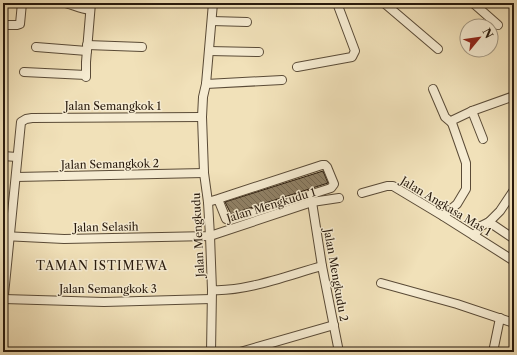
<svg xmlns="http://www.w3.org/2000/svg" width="517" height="355" font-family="'Libre Caslon Text',serif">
<defs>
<pattern id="building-back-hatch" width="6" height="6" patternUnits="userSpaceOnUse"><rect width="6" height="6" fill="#908166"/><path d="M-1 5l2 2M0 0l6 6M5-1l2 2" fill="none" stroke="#766952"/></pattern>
</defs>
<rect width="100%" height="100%" fill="#f1e1b9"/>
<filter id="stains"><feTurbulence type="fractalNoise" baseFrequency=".005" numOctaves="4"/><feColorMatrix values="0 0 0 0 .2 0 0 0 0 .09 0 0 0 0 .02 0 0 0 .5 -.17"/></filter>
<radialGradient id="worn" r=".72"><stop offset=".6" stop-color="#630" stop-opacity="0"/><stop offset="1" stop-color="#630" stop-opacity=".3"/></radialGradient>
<path fill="url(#building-back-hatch)" stroke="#27190c" d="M323,171L328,183L231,214L225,202Z"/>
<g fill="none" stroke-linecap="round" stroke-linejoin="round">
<g stroke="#5a4b37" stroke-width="10">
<g id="minor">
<path d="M65,3C73,5 81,9 90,10"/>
<path d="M384,3L438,49"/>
<path d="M473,3L498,25"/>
<path d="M212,21L247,22"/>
<path d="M3,25H17L20,24L22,3"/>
<path d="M87,45L142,47"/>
<path d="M36,47L87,51"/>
<path d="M209,51L259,52"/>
<path d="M297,67L352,57L355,51L337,3"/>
<path d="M24,72L86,75"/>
<path d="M86,77V62L91,3"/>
<path d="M206,84L282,80"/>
<path d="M433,89L445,117L452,123"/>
<path d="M472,111L483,139"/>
<path d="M3,156L17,157"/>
<path d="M16,177L204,173"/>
<path d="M362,193L387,186H393L443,216L514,261"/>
<path d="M208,202L218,199L226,219L231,220L331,188L334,184L327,167L325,165H322L218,199"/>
<path d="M312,202L322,266L339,352"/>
<path d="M443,216L457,204L466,189V163L452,123L453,120L472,111L514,96"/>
<path d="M489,222L514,239"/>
<path d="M3,236L64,239L210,236L312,202L339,198"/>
<path d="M474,236L481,226L489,222L500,211L514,190"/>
<path d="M381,283L457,304L514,323"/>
<path d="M212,290C246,292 289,275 322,266"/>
<path d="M4,299L104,302L211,299"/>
<path d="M3,305L21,122L26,119L32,118L202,117"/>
<path d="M211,352L212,290L210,236L208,202L204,173L202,117L203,97L206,84L213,3"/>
<path d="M240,352L334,325"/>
<path d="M493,352L500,318"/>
<path d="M513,352L514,349"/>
</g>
</g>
<use href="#minor" stroke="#f6ecd2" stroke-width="8"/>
</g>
<g text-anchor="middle" stroke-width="3" stroke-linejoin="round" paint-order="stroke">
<g font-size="11" fill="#27190c" stroke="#f6ecd2">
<text x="113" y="110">Jalan Semangkok 1</text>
<text transform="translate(110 164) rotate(-1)" y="4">Jalan Semangkok 2</text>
<text transform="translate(271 205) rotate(-17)" y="4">Jalan Mengkudu 1</text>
<text transform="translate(446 206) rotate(31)" y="4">Jalan Angkasa Mas 1</text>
<text transform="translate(106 227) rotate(-1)" y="4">Jalan Selasih</text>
<text transform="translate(198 235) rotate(-93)" y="4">Jalan Mengkudu</text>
<text transform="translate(336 275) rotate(80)" y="4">Jalan Mengkudu 2</text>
<text x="108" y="293">Jalan Semangkok 3</text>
</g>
<g font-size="12" letter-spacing="1" fill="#27190c" stroke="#f6ecd2">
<text x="102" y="270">TAMAN ISTIMEWA</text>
</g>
</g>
<rect width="517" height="355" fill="none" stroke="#f1e1b9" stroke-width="16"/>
<rect x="4" y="4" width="509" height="347" fill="none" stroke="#27190c" stroke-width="2"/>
<rect x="8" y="8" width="501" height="339" fill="none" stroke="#27190c"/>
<g transform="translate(479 38) rotate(61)"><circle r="19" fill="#f6ecd2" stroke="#a39883"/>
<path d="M0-3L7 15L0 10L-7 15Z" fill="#8f2418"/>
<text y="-6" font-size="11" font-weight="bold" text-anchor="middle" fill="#27190c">N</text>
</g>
<rect width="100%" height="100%" filter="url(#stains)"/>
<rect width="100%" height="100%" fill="url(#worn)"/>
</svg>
